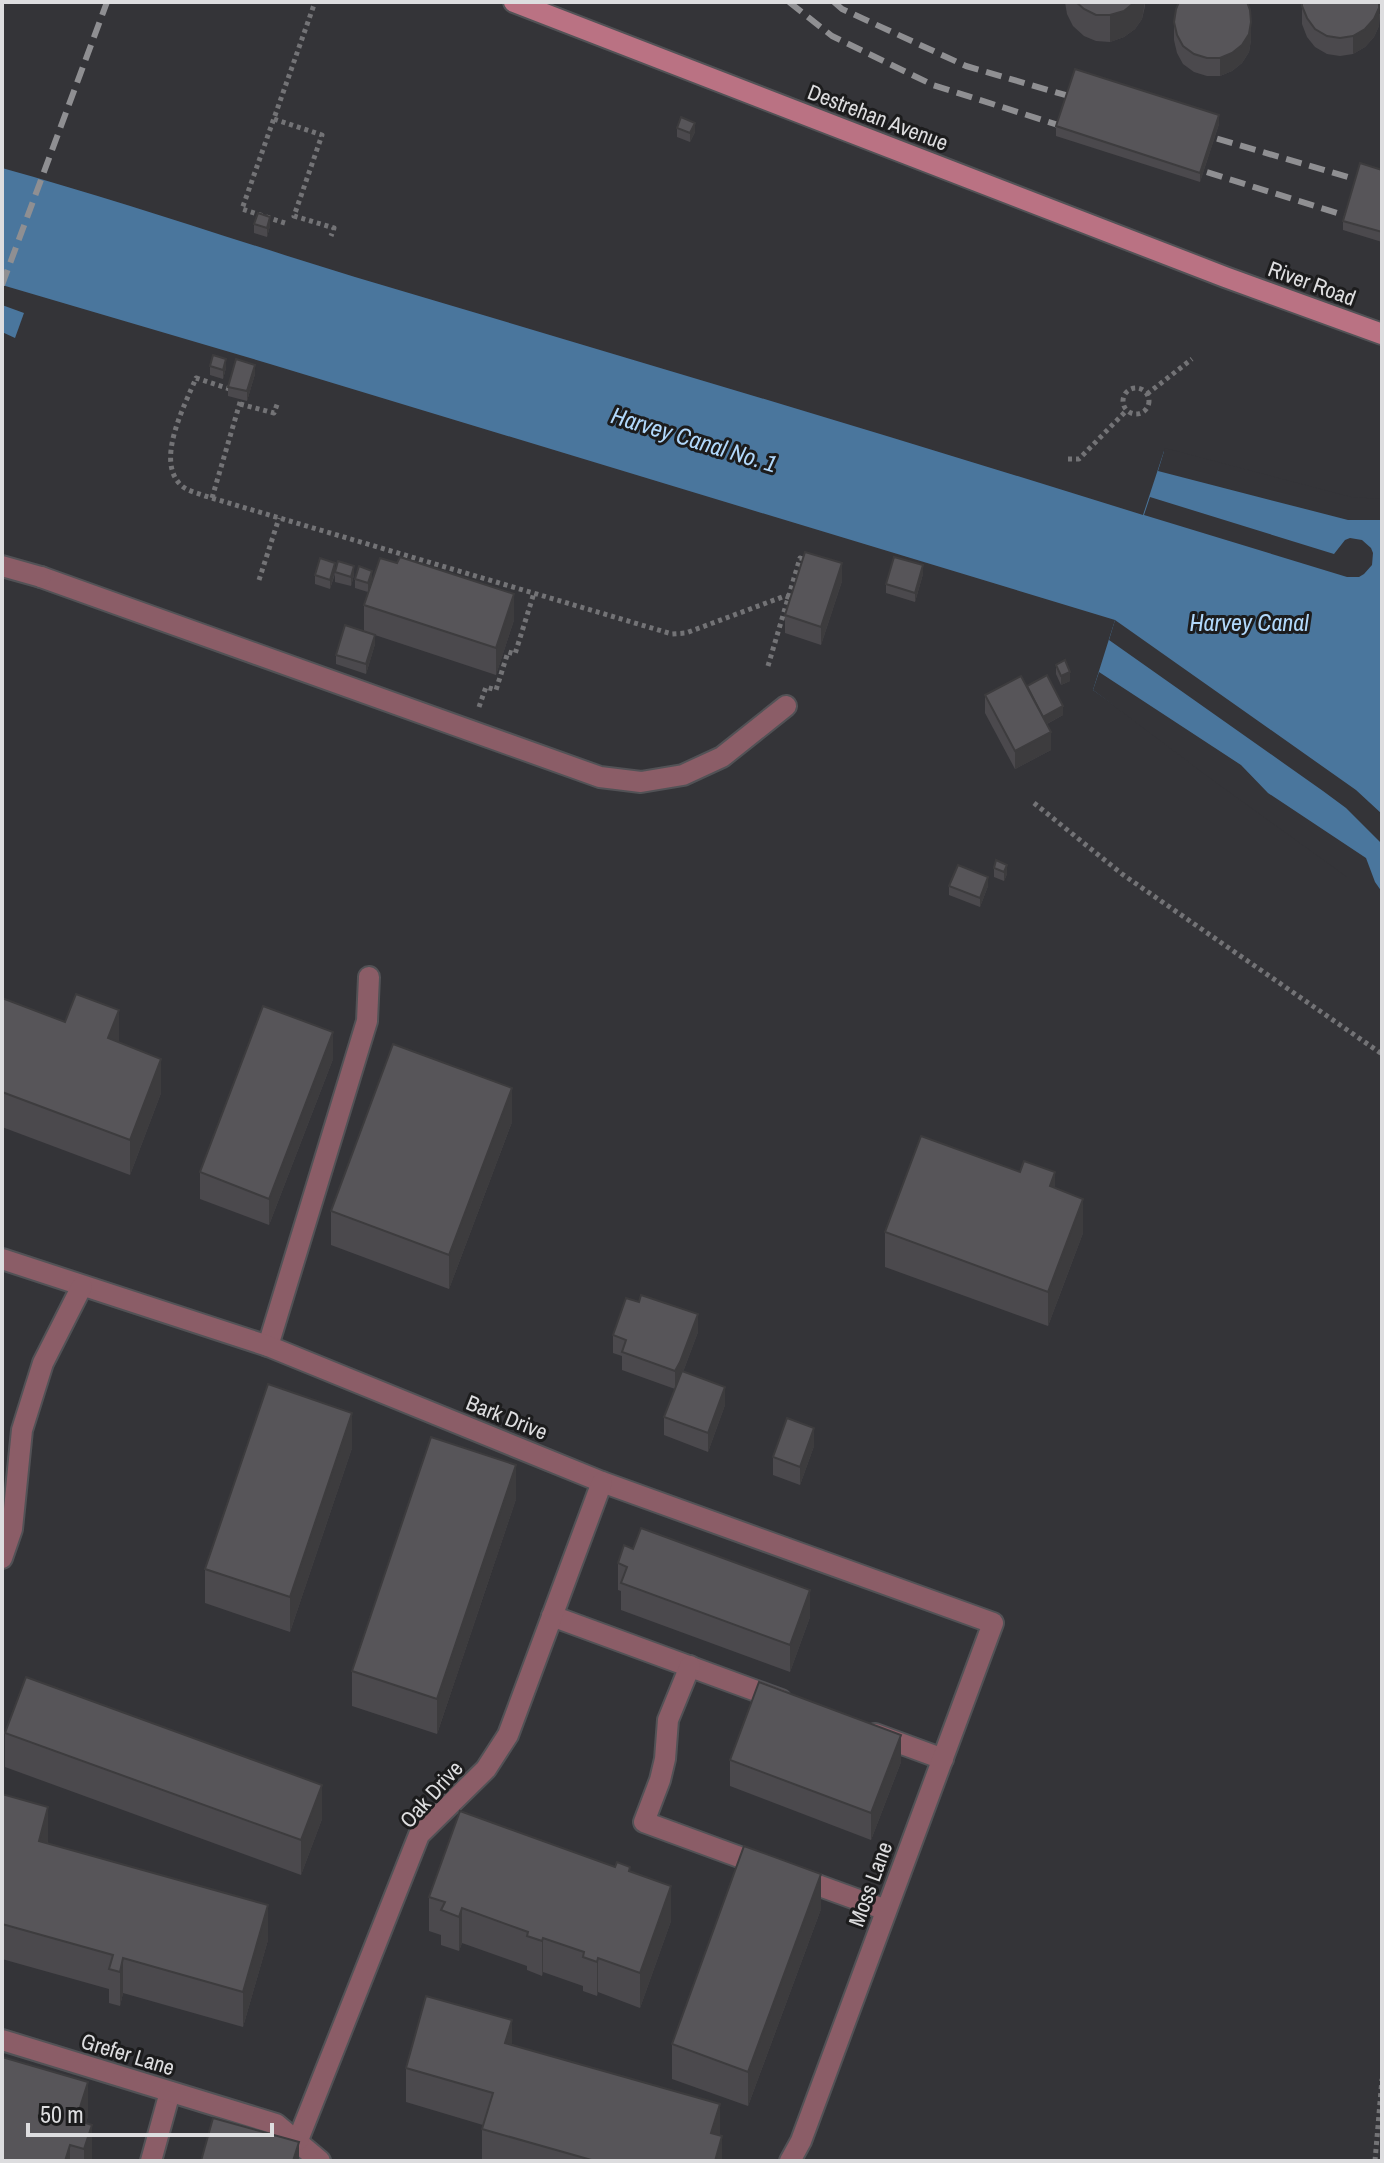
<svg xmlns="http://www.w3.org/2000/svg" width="1384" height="2163" font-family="'Archivo Narrow',sans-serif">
<rect width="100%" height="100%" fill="#343438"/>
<g fill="#4a769d">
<path d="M2,168C121,201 237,241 355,277C618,355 881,433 1143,515L1164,451L1350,501L1382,503V908L1350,874L1093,690L1115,620L270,364L2,285Z"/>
<path d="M2,305L24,313L15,338L2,332Z"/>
</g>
<g fill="#343438">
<path d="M1165,448L1351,497L1382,499V520H1348L1158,471Z"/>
<path d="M1150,497L1334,554L1345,540L1350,538L1362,540L1371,548L1373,553L1372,565L1364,574L1359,577H1347L1144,515Z"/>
<path d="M1115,620L1356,790L1382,814V844L1346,808L1323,791L1109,640Z"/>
<path d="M1099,672L1241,765L1268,793L1366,858L1375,882L1382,892V912L1347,877L1207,776L1093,690Z"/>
</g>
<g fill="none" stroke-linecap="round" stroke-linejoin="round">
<g stroke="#525256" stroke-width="24">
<g id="lane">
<path d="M41,577L600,777L641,782L683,775L722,757L786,706"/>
<path d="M268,1346L367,1021L369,977"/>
<path d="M552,1616L781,1700"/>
<path d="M690,1666L668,1720L665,1759L660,1780L644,1822L764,1866"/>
<path d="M875,1734L943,1759"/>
<path d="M798,1878L886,1910"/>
<path d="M151,2161L170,2092"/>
</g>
</g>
<g stroke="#525256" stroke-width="24">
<g id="street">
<path d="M2,566L41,577"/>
<path d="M2,1259L268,1346L602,1482L993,1623L801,2141L790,2161"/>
<path d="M2,1558L12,1529L22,1430L43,1363L82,1286"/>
<path d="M2,2040L276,2124L320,2161"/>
<path d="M298,2140L419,1835L486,1769L508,1735L602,1482"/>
</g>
</g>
<g stroke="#525256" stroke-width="24">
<path id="secondary" d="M514,2L1225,277L1382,334"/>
</g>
<g stroke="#737376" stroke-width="5" stroke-dasharray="4 4" stroke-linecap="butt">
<path d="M274,119L322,135L294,216L334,228L331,236"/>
<path d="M285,223L242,209L315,2"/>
<circle cx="1136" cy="401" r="13"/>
<path d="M230,389L196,378C185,405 154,462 182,486C188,491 197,493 205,496L672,634L686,633L785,596L794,599"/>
<path d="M1147,394L1192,359"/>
<path d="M240,404L274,413L278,402"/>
<path d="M1068,459H1079L1127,410"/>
<path d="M212,498L241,399"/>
<path d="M259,580L279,518"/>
<path d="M768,666L800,558L803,559"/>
<path d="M479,707L486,687L496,690L508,652L515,654L534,593"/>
<path d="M1034,803L1122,874L1382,1054"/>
<path d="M1375,2161L1382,2079"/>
</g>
<use href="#lane" stroke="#8b5d67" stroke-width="20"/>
<use href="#street" stroke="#8b5d67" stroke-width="20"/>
<use href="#secondary" stroke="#ba7283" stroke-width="20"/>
<g stroke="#8f8f92" stroke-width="6" stroke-dasharray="16 8" stroke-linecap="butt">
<path d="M789,2L832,36L933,85L1077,131"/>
<path d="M834,2L842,9L966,66L1086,101"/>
<path d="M1194,132L1382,187"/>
<path d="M1184,165L1382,227"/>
<path d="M2,285L107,2"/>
</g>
</g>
<g fill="#4b494d">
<path d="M1065,2H1145V6L1142,19L1135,29L1124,37L1110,42L1096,41L1084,36L1073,26L1067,14Z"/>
<path d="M1302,2L1380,14L1379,26L1374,37L1365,47L1353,54L1340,56L1327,54L1315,47L1307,37L1302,24Z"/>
<path d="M1174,22L1251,40L1249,52L1242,63L1232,71L1220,76H1207L1194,72L1183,64L1177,53L1174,40Z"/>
<path d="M1219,124L1200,182L1056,136V126Z"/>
<path d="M677,128L695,132L690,142L677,137Z"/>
<path d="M1382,170V242L1343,230V221Z"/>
<path d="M254,224L270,226L267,237L254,233Z"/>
<path d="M210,366L226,368L223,379L210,375Z"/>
<path d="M255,374L247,401L228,396V387Z"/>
<path d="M335,571L354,575L351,586L335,582V574L330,589L315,584V575Z"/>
<path d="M372,571L368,592L355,588V579Z"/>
<path d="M923,574L915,602L886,593V584Z"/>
<path d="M842,581L821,645L785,633V615Z"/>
<path d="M364,605L514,620L496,675L375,635V644L366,674L336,664V655L364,632Z"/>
<path d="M1056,665L1070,681L1061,685L1056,674Z"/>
<path d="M1027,686L1063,715L1047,724L1051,750L1015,769L985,713V695Z"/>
<path d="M994,868L1007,874L1004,881L994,877Z"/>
<path d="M949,886H988L980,907L949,895Z"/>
<path d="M2,998L119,1043L161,1093L130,1175L2,1127Z"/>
<path d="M333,1059L269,1225L200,1199V1172Z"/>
<path d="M512,1122L449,1289L331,1245V1211Z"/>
<path d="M1055,1188L1083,1233L1048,1326L885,1267V1232Z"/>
<path d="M698,1332L683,1372L725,1405L708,1452L664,1435V1417L675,1389L622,1370V1356L613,1353V1335Z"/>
<path d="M814,1446L800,1485L773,1475V1457Z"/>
<path d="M352,1448L290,1632L205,1603V1569Z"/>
<path d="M516,1499L437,1734L352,1706V1671Z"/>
<path d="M618,1563L810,1617L790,1672L621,1610V1591L618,1590Z"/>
<path d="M5,1733L322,1819L301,1875L5,1767Z"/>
<path d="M730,1760L901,1762L871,1840L730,1786Z"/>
<path d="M2,1794L48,1841V1844L268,1940L243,2027L123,1993L120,2006L109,2003V1989L2,1959Z"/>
<path d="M615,1867L630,1871L671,1921L640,2008L598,1992L597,1996L583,1991V1986L543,1972L542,1976L527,1970V1966L462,1943L459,1951L441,1945V1935L429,1931V1897Z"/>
<path d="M821,1909L748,2106L672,2079V2044Z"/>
<path d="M512,2044L720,2136L722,2161H482V2129L483,2125L406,2102V2068Z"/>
<path d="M88,2116L86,2123L91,2161H2Z"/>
</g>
<g fill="#3d3c3e">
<path d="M1135,2H1145L1142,19L1135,29L1124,37L1110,42V15Z"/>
<path d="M1380,2L1379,26L1374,37L1365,47L1353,54V36Z"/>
<path d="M1251,22V40L1249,52L1242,63L1232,71L1220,76V58Z"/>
<path d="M1219,115V124L1200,182V173Z"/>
<path d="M695,123V132L690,142V133Z"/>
<path d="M270,217V226L267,237V228Z"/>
<path d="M226,359V368L223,379V370Z"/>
<path d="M255,365V374L247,401V391Z"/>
<path d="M335,563V572L330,589V580Z"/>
<path d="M842,563V581L821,645V627Z"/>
<path d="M923,565V574L915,602V593Z"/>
<path d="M354,566V575L351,586V577Z"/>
<path d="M372,571V580L368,592V583Z"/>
<path d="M514,594V620L496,675V648Z"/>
<path d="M375,635V644L366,674V664Z"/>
<path d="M1070,672V681L1061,685V676Z"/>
<path d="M1063,706V715L1039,728V718Z"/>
<path d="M1051,732V750L1015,769V751Z"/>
<path d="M1007,865V874L1004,881V872Z"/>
<path d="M988,877V886L980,907V898Z"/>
<path d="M119,1010V1044L108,1038Z"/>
<path d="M333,1032V1059L269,1225V1199Z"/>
<path d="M161,1059V1093L130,1175V1140Z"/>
<path d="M512,1088V1122L449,1289V1255Z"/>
<path d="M1055,1172V1207L1050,1186Z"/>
<path d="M1083,1199V1233L1048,1326V1292Z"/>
<path d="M698,1314V1332L680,1380L675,1389V1371Z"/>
<path d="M725,1387V1405L708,1452V1433Z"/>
<path d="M352,1413V1448L290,1632V1597Z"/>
<path d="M814,1428V1446L800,1485V1467Z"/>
<path d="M516,1465V1499L437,1734V1699Z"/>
<path d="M810,1590V1617L790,1672V1645Z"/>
<path d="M901,1735V1762L871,1840V1813Z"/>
<path d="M322,1785V1819L301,1875V1840Z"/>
<path d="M48,1807V1841L39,1876V1841Z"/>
<path d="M821,1874V1909L748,2106V2072Z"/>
<path d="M671,1886V1921L640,2008V1973Z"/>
<path d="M268,1905V1940L243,2027V1992Z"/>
<path d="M462,1908V1943L459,1951V1917Z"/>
<path d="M543,1938V1972L542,1976V1941Z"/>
<path d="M123,1958V1993L120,2006V1972Z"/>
<path d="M598,1958V1992L597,1996V1962Z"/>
<path d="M512,2020V2055L505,2043Z"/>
<path d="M88,2082V2116L79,2148L76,2120Z"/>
<path d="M720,2104V2138L711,2133Z"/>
<path d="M92,2125V2159L91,2161H84V2149Z"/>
<path d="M722,2136V2161H715Z"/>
<path d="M299,2142V2161H293Z"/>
<path d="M70,2145V2161H65Z"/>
</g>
<g fill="#575559" stroke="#3d3c3e" stroke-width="2">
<path d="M1076,2H1135L1124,11L1110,15H1096L1084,9Z"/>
<path d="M1179,2H1247L1250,10L1251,22L1249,34L1242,45L1232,53L1220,58H1207L1194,54L1183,46L1177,35L1174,22L1176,9Z"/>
<path d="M1302,2H1379V8L1374,19L1365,29L1353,36L1340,38L1327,36L1315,29L1307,18L1302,6Z"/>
<path d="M1075,69L1219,115L1200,173L1056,126Z"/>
<path d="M681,117L695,123L690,133L677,128Z"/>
<path d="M1360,163L1382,170V232L1343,221Z"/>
<path d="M258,213L270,217L267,228L254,224Z"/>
<path d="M213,355L226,359L223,370L210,366Z"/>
<path d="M236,359L255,365L247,391L228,387Z"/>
<path d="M805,552L842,563L821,627L785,615Z"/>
<path d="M400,557L514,594L496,648L364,605L380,558L397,563Z"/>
<path d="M894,557L923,565L915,593L886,584Z"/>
<path d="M320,558L335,563L330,580L315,575Z"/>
<path d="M338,561L354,566L351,577L335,572Z"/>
<path d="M359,566L372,571L368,583L355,579Z"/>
<path d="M345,625L375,635L366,664L336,655Z"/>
<path d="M1065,660L1070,672L1061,676L1056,665Z"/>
<path d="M1047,675L1063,706L1043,717L1027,686Z"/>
<path d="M1021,676L1051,732L1015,751L985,695Z"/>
<path d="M996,860L1007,865L1004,872L994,868Z"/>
<path d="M958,865L988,877L980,898L949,886Z"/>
<path d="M76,994L119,1010L108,1038L161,1059L130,1140L2,1092V998L65,1022Z"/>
<path d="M263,1006L333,1032L269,1199L200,1172Z"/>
<path d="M393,1044L512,1088L449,1255L331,1211Z"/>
<path d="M921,1136L1020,1172L1024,1161L1055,1172L1050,1186L1083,1199L1048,1292L885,1232Z"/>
<path d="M641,1295L698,1314L680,1362L675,1371L622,1352L626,1340L613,1335L626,1298L639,1302Z"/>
<path d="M682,1371L725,1387L708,1433L664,1417Z"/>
<path d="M268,1384L352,1413L290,1597L205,1569Z"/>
<path d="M787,1418L814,1428L800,1467L773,1457Z"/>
<path d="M431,1437L516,1465L437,1699L352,1671Z"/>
<path d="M641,1528L810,1590L790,1645L621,1583L627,1567L618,1563L624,1545L633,1549Z"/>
<path d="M26,1677L322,1785L301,1840L5,1733Z"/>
<path d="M759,1682L901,1735L871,1813L730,1760Z"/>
<path d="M2,1794L48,1807L39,1841L268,1905L243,1992L123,1958L120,1972L109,1969L113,1955L2,1924Z"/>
<path d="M460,1811L615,1867L617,1862L630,1867L629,1871L671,1886L640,1973L598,1958L597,1962L583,1957L584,1952L543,1938L542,1941L527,1936L528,1932L462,1908L459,1917L441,1910L445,1902L429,1897Z"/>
<path d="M744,1846L821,1874L748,2072L672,2044Z"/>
<path d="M426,1996L512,2020L505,2043L720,2104L711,2133L722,2136L715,2161H595L482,2129L493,2093L406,2068Z"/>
<path d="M2,2057L88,2082L76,2120L92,2125L84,2149L70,2145L65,2161H2Z"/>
<path d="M213,2118L299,2142L293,2161H201Z"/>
</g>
<g text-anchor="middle" stroke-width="6" stroke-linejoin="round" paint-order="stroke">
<g font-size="22" fill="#dddddf" stroke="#1c1c1d">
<text transform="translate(878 117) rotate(21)" y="8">Destrehan Avenue</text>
<text transform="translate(1312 283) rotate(20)" y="8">River Road</text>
<text transform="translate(507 1417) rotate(22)" y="8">Bark Drive</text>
<text transform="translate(431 1794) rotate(-48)" y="8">Oak Drive</text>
<text transform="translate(870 1884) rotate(-70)" y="8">Moss Lane</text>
<text transform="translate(128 2054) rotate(17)" y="8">Grefer Lane</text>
</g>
<g font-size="24" font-style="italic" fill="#b1d8fb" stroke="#1c1c1d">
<text transform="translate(694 440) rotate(17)" y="8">Harvey Canal No. 1</text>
<text x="1249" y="631">Harvey Canal</text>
</g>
</g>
<rect width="1384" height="2163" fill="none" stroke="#dddddf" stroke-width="8"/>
<path d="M28 2123v12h244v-12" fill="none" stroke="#dddddf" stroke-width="4"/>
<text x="40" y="2123" font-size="24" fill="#dddddf" stroke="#1c1c1d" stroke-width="6" paint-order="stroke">50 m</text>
</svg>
